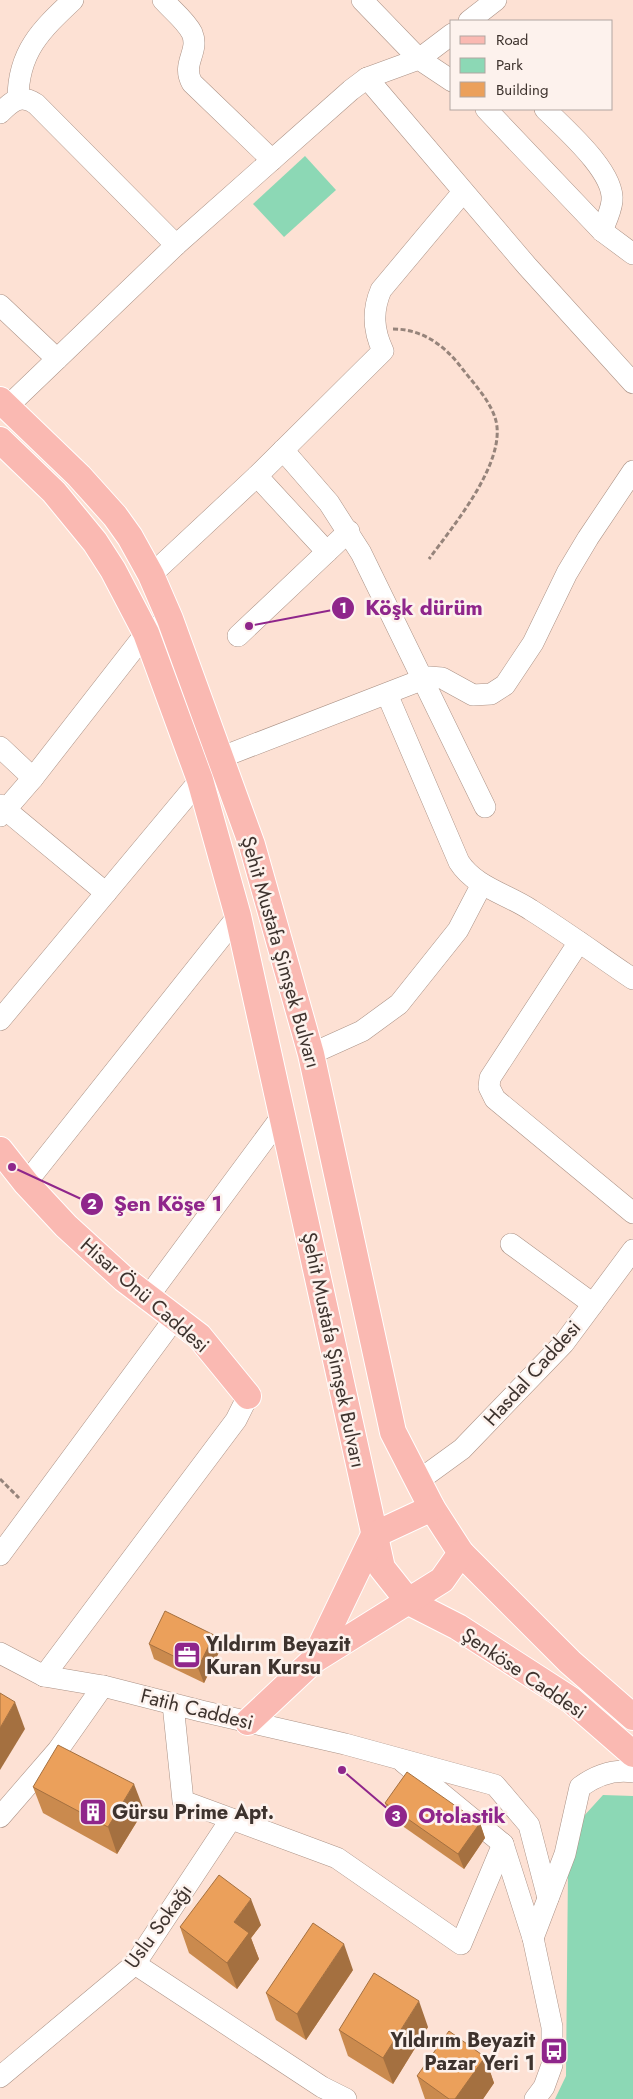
<svg xmlns="http://www.w3.org/2000/svg" width="633" height="2099" font-family="Jost,sans-serif">
<rect width="100%" height="100%" fill="#fde1d4"/>
<g fill="#8cd8b5">
<path d="M305,156L336,190L284,237L253,204Z"/>
<path d="M603,1795L633,1796V2099H555L566,2076L568,1868L583,1817Z"/>
</g>
<g fill="none" stroke-linecap="round" stroke-linejoin="round">
<g stroke="#ab9286" stroke-width="22">
<g id="minor">
<path d="M163,0C172,10 186,21 192,33C200,52 181,63 192,83L272,160"/>
<path d="M362,0L419,59L452,34"/>
<path d="M469,21L496,0"/>
<path d="M367,78L527,266L633,383"/>
<path d="M18,99C18,52 41,30 73,0"/>
<path d="M486,109L602,231L633,254"/>
<path d="M545,109C565,129 615,172 612,201C611,211 606,221 602,231"/>
<path d="M0,113C11,102 20,93 36,104L176,245"/>
<path d="M0,305L57,359"/>
<path d="M7,407L176,245L351,90L367,78L419,59L452,81"/>
<path d="M283,450L329,503L361,553L485,807"/>
<path d="M257,476L327,552"/>
<path d="M151,575L257,476L383,351C373,330 372,311 381,290L463,192"/>
<path d="M238,636L349,531"/>
<path d="M387,694L459,862C475,887 507,894 531,910C566,932 599,956 633,979"/>
<path d="M0,747L33,778"/>
<path d="M222,757L429,677L442,678L473,695L491,694L505,685L533,643L567,573L588,538L633,471"/>
<path d="M0,805L106,893"/>
<path d="M0,816L33,778L146,633L170,619"/>
<path d="M579,942L490,1078L489,1087L495,1099L633,1213"/>
<path d="M0,1020L200,780"/>
<path d="M311,1054L362,1031L399,1004L458,930L482,884"/>
<path d="M26,1183L238,916"/>
<path d="M511,1244L593,1304"/>
<path d="M148,1297L282,1116"/>
<path d="M418,1481L462,1449L564,1343L633,1250"/>
<path d="M0,1555L175,1318"/>
<path d="M0,1653L44,1676L103,1686L201,1711L345,1744L495,1785L529,1825L548,1898"/>
<path d="M44,1676L236,1420L248,1396"/>
<path d="M173,1704L183,1801L337,1858L461,1944L503,1844"/>
<path d="M403,1762L503,1844L533,1938L552,2027V2065L544,2087L535,2099"/>
<path d="M0,1817L58,1750L103,1686"/>
<path d="M533,1938L565,1854L580,1787C595,1776 614,1769 633,1772"/>
<path d="M135,1964L322,2087L346,2099"/>
<path d="M0,2077L135,1964L231,1819"/>
</g>
</g>
<g stroke="#fff" stroke-width="28">
<g id="major">
<path d="M0,400L79,476L115,516L130,537L151,575L170,619L252,845L311,1054L393,1432L432,1508L461,1553L570,1662L633,1717"/>
<path d="M0,440L54,492L95,542L113,570L146,633L200,780L238,916L382,1568L409,1602L458,1627L571,1700L633,1754"/>
<path d="M0,1150L26,1183L66,1226L124,1279L199,1336L248,1396"/>
<path d="M314,1660L374,1535L432,1508"/>
<path d="M248,1722L314,1660L442,1580L461,1553"/>
</g>
</g>
<g stroke="#96847b" stroke-width="3" stroke-dasharray="5 2.5" stroke-linecap="butt">
<path d="M393,329C422,329 444,345 461,367C473,383 491,401 496,421C506,463 453,526 429,559"/>
<path d="M0,1479L19,1498"/>
</g>
<use href="#minor" stroke="#fff" stroke-width="21"/>
<use href="#major" stroke="#fab9b2" stroke-width="26"/>
</g>
<g fill="#ca8a4e">
<path d="M214,1635L220,1650L204,1683L154,1659L149,1644Z"/>
<path d="M33,1787L144,1810L117,1854L43,1813Z"/>
<path d="M385,1803L480,1823L485,1838L464,1869L391,1818Z"/>
<path d="M261,1925L251,1938L259,1959L237,1989L189,1953L180,1927Z"/>
<path d="M353,1970L306,2040L276,2020L266,1993Z"/>
<path d="M428,2027L393,2084L348,2056L339,2030Z"/>
<path d="M485,2057L494,2083L483,2099H425L417,2076Z"/>
</g>
<g fill="#a47040">
<path d="M214,1635L220,1650L204,1683L198,1668Z"/>
<path d="M15,1702L25,1729L0,1770V1728Z"/>
<path d="M134,1784L144,1810L117,1854L108,1827Z"/>
<path d="M480,1823L485,1838L464,1869L458,1854Z"/>
<path d="M251,1899L261,1925L251,1938L259,1959L237,1989L227,1963L234,1922Z"/>
<path d="M344,1944L353,1970L306,2040L297,2014Z"/>
<path d="M419,2001L428,2027L393,2084L383,2058Z"/>
<path d="M485,2057L494,2083L483,2099H455Z"/>
</g>
<g fill="#eba05b" stroke="#a47040">
<path d="M165,1611L214,1635L198,1668L149,1644Z"/>
<path d="M0,1693L15,1702L0,1728Z"/>
<path d="M58,1745L134,1784L108,1827L33,1787Z"/>
<path d="M407,1772L480,1823L458,1854L385,1803Z"/>
<path d="M219,1875L251,1899L234,1922L249,1933L227,1963L180,1927Z"/>
<path d="M313,1923L344,1944L297,2014L266,1993Z"/>
<path d="M374,1973L419,2001L383,2058L339,2030Z"/>
<path d="M449,2031L485,2057L455,2099H449L417,2076Z"/>
</g>
<defs>
<g id="office-square" transform="scale(1.4375)"><rect x="-9" y="-9" width="18" height="18" rx="4" fill="#8f268b" stroke="#fdf2ed"/><path d="M-6-3h4V-5.5h4V-3h4V5H-6ZM-1-4.5V-3h2v-1.5ZM-6 0V1H6V0Z" fill="#fff"/></g>
<g id="building-square" transform="scale(1.4375)"><rect x="-9" y="-9" width="18" height="18" rx="4" fill="#8f268b" stroke="#fdf2ed"/><path d="M-4-6H4V6H1V3H-1V6H-4ZM-2.5-4.3h1.7v1.8h-1.7ZM.8-4.3h1.7v1.8H.8ZM-2.5-1h1.7V.8h-1.7ZM.8-1h1.7V.8H.8Z" fill="#fff"/></g>
<g id="bus-square" transform="scale(1.4375)"><rect x="-9" y="-9" width="18" height="18" rx="4" fill="#8f268b" stroke="#fdf2ed"/><path d="M-5-6H5V4H4V6H2V4H-2V6H-4V4H-5ZM-3.5-4V0h7V-4ZM-3.5 1.2v1.5H-2V1.2ZM2 1.2v1.5H3.5V1.2Z" fill="#fff"/></g>
</defs>
<g fill-rule="evenodd">
<use href="#office-square" x="187" y="1655"/>
<use href="#building-square" x="93" y="1812"/>
<use href="#bus-square" x="554" y="2051"/>
</g>
<g text-anchor="middle" stroke-width="5" stroke-linejoin="round" paint-order="stroke">
<g font-size="20" fill="#3e332e" stroke="#fdf2ed">
<text transform="translate(281 952) rotate(74)" y="7">Şehit Mustafa Şimşek Bulvarı</text>
<text transform="translate(145 1295) rotate(41)" y="7">Hisar Önü Caddesi</text>
<text transform="translate(334 1350) rotate(78)" y="7">Şehit Mustafa Şimşek Bulvarı</text>
<text transform="translate(532 1373) rotate(-48)" y="7">Hasdal Caddesi</text>
<text transform="translate(524 1673) rotate(34)" y="7">Şenköse Caddesi</text>
<text transform="translate(197 1709) rotate(14)" y="7">Fatih Caddesi</text>
<text transform="translate(158 1926) rotate(-54)" y="7">Uslu Sokağı</text>
</g>
<g font-size="20" font-weight="bold" fill="#3e332e" stroke="#fdf2ed" text-anchor="start">
<text x="206" y="1651">Yıldırım Beyazit<tspan x="206" dy="23">Kuran Kursu</tspan></text>
<text x="112" y="1819">Gürsu Prime Apt.</text>
<text x="535" y="2047" text-anchor="end">Yıldırım Beyazit<tspan x="535" dy="23">Pazar Yeri 1</tspan></text>
</g>
</g>
<path fill="none" stroke="#8f268b" stroke-width="2" d="M249 626L343 608M12 1167L92 1204M342 1770L396 1816"/>
<g fill="#8f268b" stroke="#fdf2ed" stroke-width="2">
<circle cx="249" cy="626" r="5"/>
<circle cx="12" cy="1167" r="5"/>
<circle cx="342" cy="1770" r="5"/>
<circle cx="343" cy="608" r="12"/>
<circle cx="92" cy="1204" r="12"/>
<circle cx="396" cy="1816" r="12"/>
</g>
<g font-size="15" text-anchor="middle" font-weight="bold" fill="#fff">
<text x="343" y="613">1</text>
<text x="92" y="1209">2</text>
<text x="396" y="1821">3</text>
</g>
<g font-size="21" text-anchor="middle" font-weight="bold" fill="#8f268b" stroke="#fdf2ed" stroke-width="5" stroke-linejoin="round" paint-order="stroke">
<text x="424" y="615">Köşk dürüm</text>
<text x="168" y="1211">Şen Köşe 1</text>
<text x="462" y="1823">Otolastik</text>
</g>
<rect x="450" y="20" width="162" height="90" fill="#fdf2ed" stroke="#b1a6a1"/>
<rect x="460" y="36" width="25" height="8" fill="#fab9b2" stroke="#b1a6a1"/>
<text x="496" y="45" font-size="15" fill="#3e332e">Road</text>
<rect x="460" y="58" width="25" height="15" fill="#8cd8b5" stroke="#b1a6a1"/>
<text x="496" y="70" font-size="15" fill="#3e332e">Park</text>
<rect x="460" y="82" width="25" height="15" fill="#eba05b" stroke="#b1a6a1"/>
<text x="496" y="95" font-size="15" fill="#3e332e">Building</text>
</svg>
